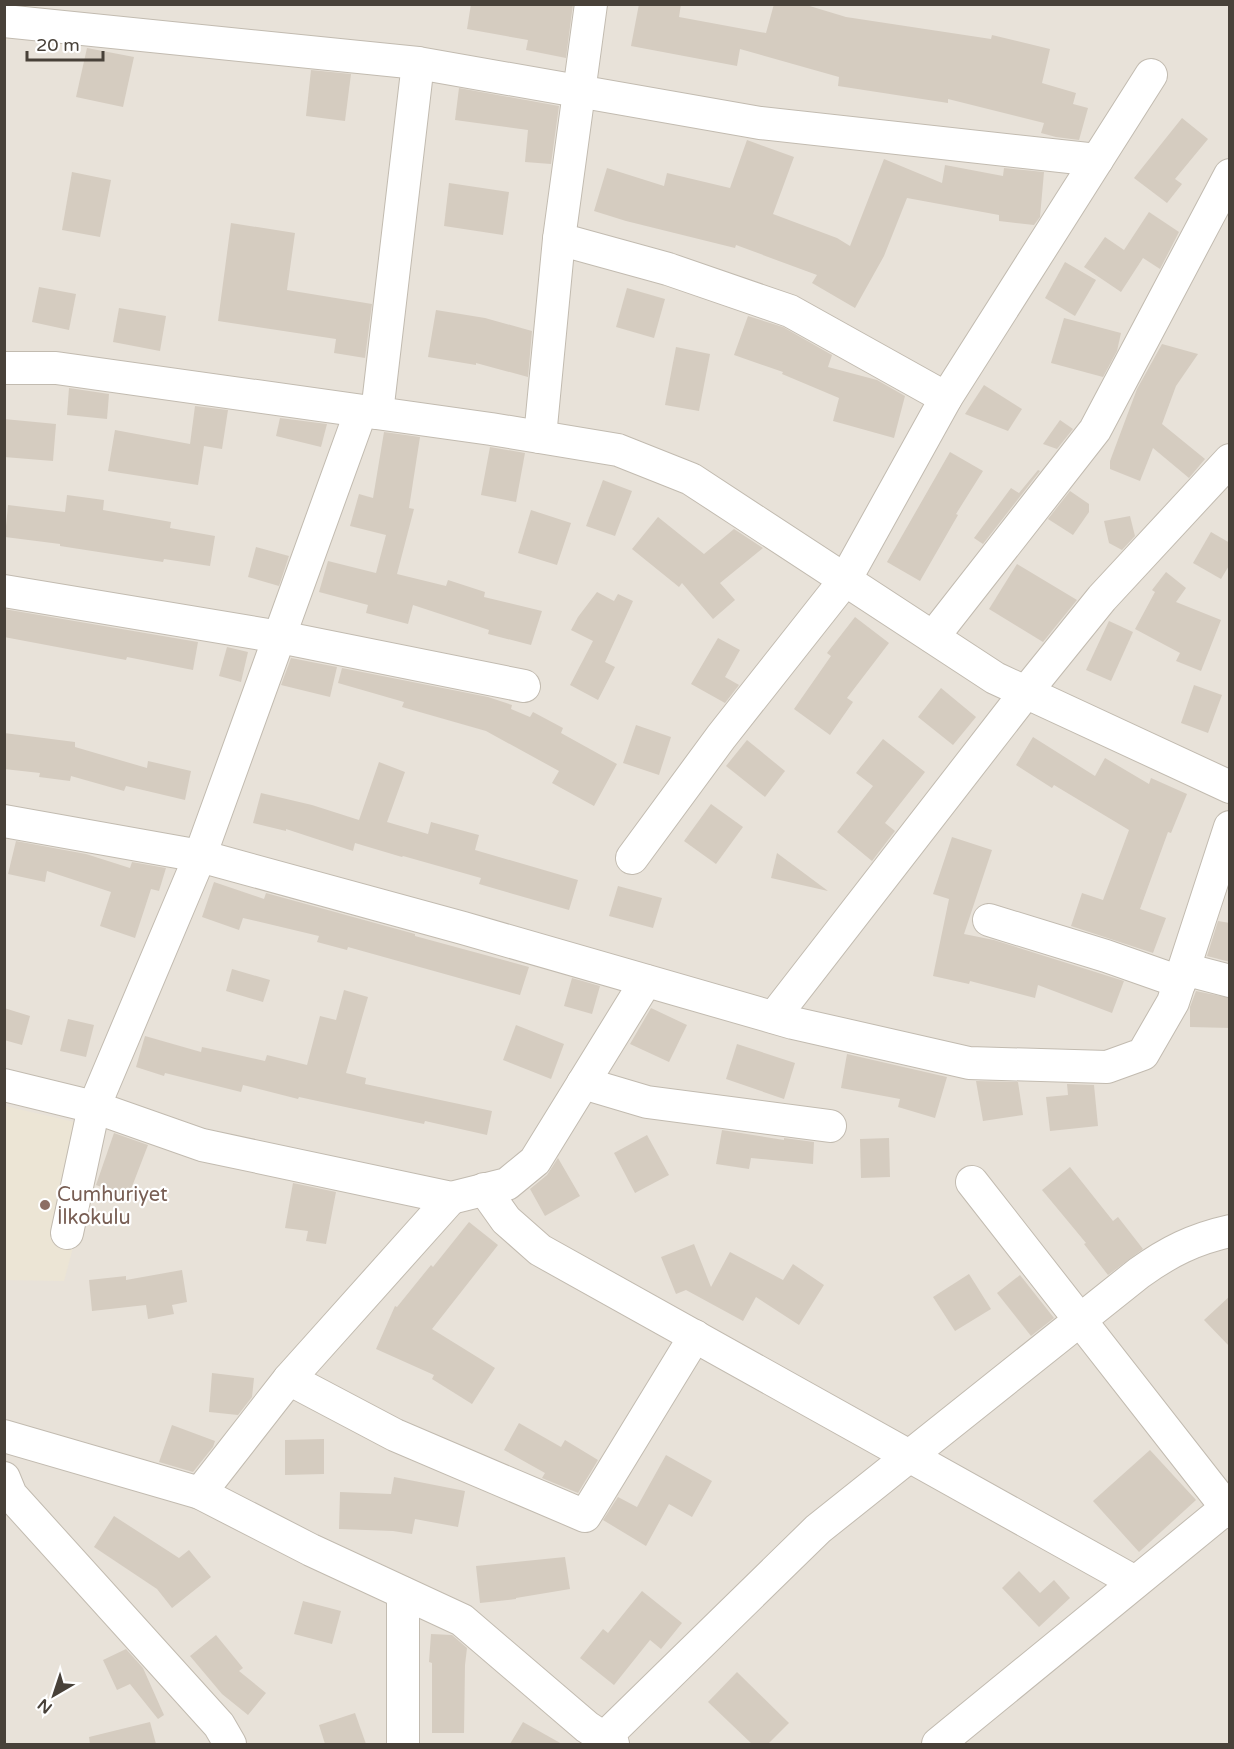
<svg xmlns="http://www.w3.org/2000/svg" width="1234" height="1749" font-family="'Varela Round',sans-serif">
<rect width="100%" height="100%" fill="#f4f1ea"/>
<rect fill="#e8e2d9" x="5" y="5" width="1224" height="1739"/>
<path fill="#ece5d5" d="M5,1106L105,1129L64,1281L5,1280Z"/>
<g fill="#d5ccc0">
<path d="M471,4H573L566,58L526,50L528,40L467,29Z"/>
<path d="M639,4H681L679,17L766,33L774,4H803L846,17L991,39L992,35L1050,49L1042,83L1076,93L1073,104L1088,108L1079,140L1056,137L1041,133L1044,123L948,99V103L838,86L839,77L740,49L737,66L631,46Z"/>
<path d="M87,48L134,57L123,107L76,97Z"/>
<path d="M311,70L351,74L345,121L306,116Z"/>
<path d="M459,88L559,106L551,164L525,162L528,130L455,120Z"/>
<path d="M1182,118L1208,139L1175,179L1182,184L1167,203L1134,178Z"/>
<path d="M747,140L794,157L773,214L837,238L850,246L884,159L942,183L945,165L1003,176L1004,168L1044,172L1040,217L1034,225L999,221V215L907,198L884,256L855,308L812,283L817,275L736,245L735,248L626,221L594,211L607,168L664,186L667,173L730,188Z"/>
<path d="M72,172L111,180L100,237L62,230Z"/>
<path d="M449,183L509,192L503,235L444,226Z"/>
<path d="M1149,212L1179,232L1160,269L1143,258L1121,292L1084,267L1105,237L1124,250Z"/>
<path d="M231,223L295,233L287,290L372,304L365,358L334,353L336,339L218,321Z"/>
<path d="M1065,262L1096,280L1075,316L1045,298Z"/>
<path d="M39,287L76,294L69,330L32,322Z"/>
<path d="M627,288L665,299L654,338L616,327Z"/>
<path d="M119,308L166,316L160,351L113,342Z"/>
<path d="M436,310L485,318L532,331L528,377L476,363V365L428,357Z"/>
<path d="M748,316L783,327L832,355L828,367L877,380L905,396L894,438L833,421L839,398L782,374L783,372L734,355Z"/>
<path d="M1064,318L1121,333L1117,351L1103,377L1051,363Z"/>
<path d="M1162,344L1198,354L1176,386L1162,424L1205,459L1189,478L1153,448L1140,481L1110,469V461L1137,389Z"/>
<path d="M676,347L710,354L699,411L665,405Z"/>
<path d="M984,385L1022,409L1008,431L965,414Z"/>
<path d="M69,388L109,394L107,419L67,415Z"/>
<path d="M195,406L228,410L222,449L204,446L198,485L108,471L115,430L190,444Z"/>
<path d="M280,418L327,424L321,447L276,436Z"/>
<path d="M4,419L56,424L53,461L4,457Z"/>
<path d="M1060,420L1073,429L1057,449L1043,444Z"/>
<path d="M384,432L420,437L409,508L414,509L397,574L446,586L448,580L485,592L484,597L542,611L531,645L488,634L489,630L413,605L408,624L366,613L368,605L319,592L328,561L376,573L386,535L350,526L359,494L373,498Z"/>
<path d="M490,447L525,453L516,502L481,495Z"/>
<path d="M950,452L983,471L956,514L958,515L920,581L887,562Z"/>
<path d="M1038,470L1040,471L983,544L974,538L1011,488L1019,493Z"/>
<path d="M603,480L632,491L615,536L586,526Z"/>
<path d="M1070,491L1089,504V512L1073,535L1048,519Z"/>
<path d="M67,495L104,500L103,510L171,522L170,528L215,536L210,566L164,559L163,562L60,546V544L5,537L8,505L65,512Z"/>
<path d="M531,510L571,523L557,565L518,553Z"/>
<path d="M1130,516L1135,536L1122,550L1109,543L1104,521Z"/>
<path d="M658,517L704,554L734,529L763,548L720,583L735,600L713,619L682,583L679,587L632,549Z"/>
<path d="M1211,532L1230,543V564L1221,579L1193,563Z"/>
<path d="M256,547L289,556L279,586L248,577Z"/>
<path d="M1017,564L1077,600L1043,642L989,609Z"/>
<path d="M1166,572L1186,588L1176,602L1221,620L1201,671L1176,661L1180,653L1135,629L1155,592L1152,590Z"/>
<path d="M597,592L614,601L618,594L633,601L605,662L615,667L598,700L570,685L593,641L571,630L578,617Z"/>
<path d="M4,609L198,642L193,670L127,657L126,660L4,637Z"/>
<path d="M855,617L889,643L847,698L853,702L830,735L794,709L831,656L827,653Z"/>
<path d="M1109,621L1133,632L1111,681L1086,670Z"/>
<path d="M718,638L740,650L725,677L739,685L725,703L691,684Z"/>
<path d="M227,647L248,652L241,682L219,676Z"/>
<path d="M291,658L337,667L330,697L281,685Z"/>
<path d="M342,668L488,697L512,705L511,709L530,717L533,712L563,728L561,733L617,764L594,806L552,783L559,771L486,731L402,707L404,702L338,683Z"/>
<path d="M1194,685L1222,695L1208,733L1181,723Z"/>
<path d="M941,688L976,717L953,745L918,717Z"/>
<path d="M636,725L671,737L659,775L623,763Z"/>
<path d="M4,733L75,742V747L147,768L148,761L191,771L185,800L126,786L124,791L71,776L70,781L39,777L40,773L4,769Z"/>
<path d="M1033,737L1095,776L1105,758L1149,784L1151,778L1187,794L1171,833L1168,832L1140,909L1166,918L1153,953L1071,926L1082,893L1103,900L1129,830L1054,785L1052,788L1016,765Z"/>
<path d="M883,739L925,772L885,823L895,831L872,861L837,832L873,786L856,773Z"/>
<path d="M747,740L785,771L765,797L726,766Z"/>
<path d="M379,762L405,772L387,822L428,834L431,822L479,835L475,850L578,880L569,910L479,884L481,878L403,856L402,857L355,843L353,851L286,829V831L253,823L261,793L312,805L359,820Z"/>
<path d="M711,804L743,827L716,864L684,841Z"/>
<path d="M952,837L992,850L964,934L994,940L1124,981L1112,1013L1038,985L1035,998L970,981L969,984L933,976L949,899L933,894Z"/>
<path d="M16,841L86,854L130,868L132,862L166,868L159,891L151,889L135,938L100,926L111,892L47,871L45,882L8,874Z"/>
<path d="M777,853L828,891L771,878Z"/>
<path d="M214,882L264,899L266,893L415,934V936L529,967L520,995L348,947L347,950L317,942L319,936L243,918L239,930L202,917Z"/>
<path d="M618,886L662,898L653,928L609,916Z"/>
<path d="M1218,921L1230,923V962L1207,956Z"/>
<path d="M232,969L270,980L263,1002L226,991Z"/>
<path d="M572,978L600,986L592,1014L564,1006Z"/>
<path d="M344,990L368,997L346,1073L366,1078L365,1084L492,1111L487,1135L425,1121L424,1124L299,1097L298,1099L243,1085L241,1092L165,1073L164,1076L136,1067L145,1036L201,1052L202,1047L265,1061L267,1055L307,1065L320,1016L336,1020Z"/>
<path d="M1196,991L1230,998V1028L1190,1027V1007Z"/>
<path d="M4,1008L30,1016L22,1045L4,1040Z"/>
<path d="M651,1008L687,1025L669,1062L630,1044Z"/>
<path d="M68,1019L94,1025L86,1057L60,1051Z"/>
<path d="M516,1025L564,1044L551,1079L503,1060Z"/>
<path d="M737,1044L795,1063L784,1099L726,1079Z"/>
<path d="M847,1054L947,1077L935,1118L898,1107L900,1099L841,1088Z"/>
<path d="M976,1081L1018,1082L1023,1115L983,1121Z"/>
<path d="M1067,1084L1094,1085L1098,1126L1050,1131L1046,1097L1068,1095Z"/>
<path d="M722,1130L784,1140V1138L814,1142L813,1164L751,1158L749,1169L716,1164Z"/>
<path d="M114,1133L148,1145L128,1197L96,1185Z"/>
<path d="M647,1135L669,1175L635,1193L614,1153Z"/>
<path d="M889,1138L890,1177L861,1178L860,1139Z"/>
<path d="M558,1158L580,1196L545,1216L530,1189L547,1175Z"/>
<path d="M1070,1167L1113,1221L1118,1217L1143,1249L1108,1275L1084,1244L1086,1243L1042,1190Z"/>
<path d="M293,1183L336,1192L326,1244L306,1241L308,1231L285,1228Z"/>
<path d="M469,1222L498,1245L432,1329L495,1368L472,1404L432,1379L434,1375L376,1349L395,1306L397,1307L431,1265L433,1267Z"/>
<path d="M694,1244L711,1287L730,1252L783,1280L793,1264L824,1285L799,1325L756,1297L743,1321L686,1290L676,1294L661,1257Z"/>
<path d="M182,1270L187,1302L172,1305L174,1314L148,1319L146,1305L92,1311L89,1280L126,1276V1280Z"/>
<path d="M969,1274L991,1309L955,1331L933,1297Z"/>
<path d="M1020,1275L1054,1318L1031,1336L997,1293Z"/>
<path d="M1230,1296V1347L1204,1320Z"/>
<path d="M212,1373L254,1378L252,1397L238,1415L209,1412Z"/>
<path d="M519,1423L561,1447L565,1440L598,1460L578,1493L542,1478L545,1473L504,1450Z"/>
<path d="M172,1425L215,1441L213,1447L193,1472L159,1462Z"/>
<path d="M324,1439V1474L285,1475V1440Z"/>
<path d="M1150,1450L1196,1500L1139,1552L1093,1501Z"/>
<path d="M666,1455L712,1481L692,1517L669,1504L646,1546L603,1520L618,1497L637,1507Z"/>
<path d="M394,1477L465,1491L458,1527L415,1519L412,1534L393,1531L339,1529L340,1492L391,1494Z"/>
<path d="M114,1516L179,1558L189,1550L211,1577L172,1608L157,1589L94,1547Z"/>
<path d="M565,1557L570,1589L516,1598V1599L480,1603L476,1566Z"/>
<path d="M1019,1571L1040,1593L1054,1580L1070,1598L1039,1627L1002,1588Z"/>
<path d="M642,1591L682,1623L661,1649L650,1640L614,1685L580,1658L603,1629L608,1633Z"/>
<path d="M303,1601L341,1611L332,1644L294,1634Z"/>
<path d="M431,1634L452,1635L467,1648L465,1665L464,1733H432V1663L429,1662Z"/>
<path d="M216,1635L243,1668L239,1671L266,1693L248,1715L222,1694L190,1656Z"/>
<path d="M126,1649L143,1668L164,1715L158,1719L130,1684L117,1690L103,1660Z"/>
<path d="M737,1672L789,1723L768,1744H752L708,1702Z"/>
<path d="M355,1713L366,1744H325L319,1725Z"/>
<path d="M150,1722L156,1744H90L89,1737Z"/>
<path d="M523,1722L562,1744H510Z"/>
</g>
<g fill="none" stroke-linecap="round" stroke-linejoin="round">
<g stroke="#c2bbb0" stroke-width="34">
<g id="minor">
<path d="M4,21L418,63L760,123L1097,160"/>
<path d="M559,239L668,269L790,311L946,398"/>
<path d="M4,368H56L491,429L618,450L691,479L995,678L1230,787"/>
<path d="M377,413L418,63"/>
<path d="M540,437L559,239L591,4"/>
<path d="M4,591L280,637L524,686"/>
<path d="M933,637L1095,430L1230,175"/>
<path d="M4,821L200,856L463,928L793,1023L969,1063L1107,1067L1143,1054L1173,1002L1230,827"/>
<path d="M632,858L721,737L845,580L946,398L1151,75"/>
<path d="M989,920L1106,956L1180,982"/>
<path d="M1184,969L1230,981"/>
<path d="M774,1017L1026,692L1102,598L1230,460"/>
<path d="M583,1083L647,1102L830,1126"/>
<path d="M4,1085L94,1107L202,1145L451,1198L507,1184L535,1161L646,981"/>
<path d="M972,1182L1230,1512"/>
<path d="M484,1189L506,1220L540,1250L1135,1582"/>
<path d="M67,1233L94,1107L200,856L361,411"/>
<path d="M289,1379L395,1435L585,1516L695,1336"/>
<path d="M4,1436L200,1493L311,1550L462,1620L587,1727L613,1744"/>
<path d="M4,1478L11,1495L219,1725L230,1744"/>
<path d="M200,1493L289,1379L451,1198"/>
<path d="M403,1593V1744"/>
<path d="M598,1744L818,1529L1139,1273C1168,1252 1194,1239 1230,1231"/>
<path d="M938,1744L1230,1505"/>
</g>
</g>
<use href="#minor" stroke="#fff" stroke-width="32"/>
</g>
<circle fill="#8d6e63" stroke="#fff" stroke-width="2" cx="45" cy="1205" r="6"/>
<g text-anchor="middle" stroke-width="4.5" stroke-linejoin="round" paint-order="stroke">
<g font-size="20" fill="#785e54" stroke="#fff" text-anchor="start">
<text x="57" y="1201">Cumhuriyet<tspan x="57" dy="23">İlkokulu</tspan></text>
</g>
</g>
<rect width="1234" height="1749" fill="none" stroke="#484139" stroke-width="12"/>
<g transform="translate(54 1695) rotate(219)" stroke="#ffffff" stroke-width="4.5" paint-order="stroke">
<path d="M0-4.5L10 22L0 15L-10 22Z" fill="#484139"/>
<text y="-9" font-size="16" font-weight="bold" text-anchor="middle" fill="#484139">N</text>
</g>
<path d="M27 51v9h76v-9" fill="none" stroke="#484139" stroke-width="3"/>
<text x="36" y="51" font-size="18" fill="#484139" stroke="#ffffff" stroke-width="4.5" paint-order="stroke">20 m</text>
</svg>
